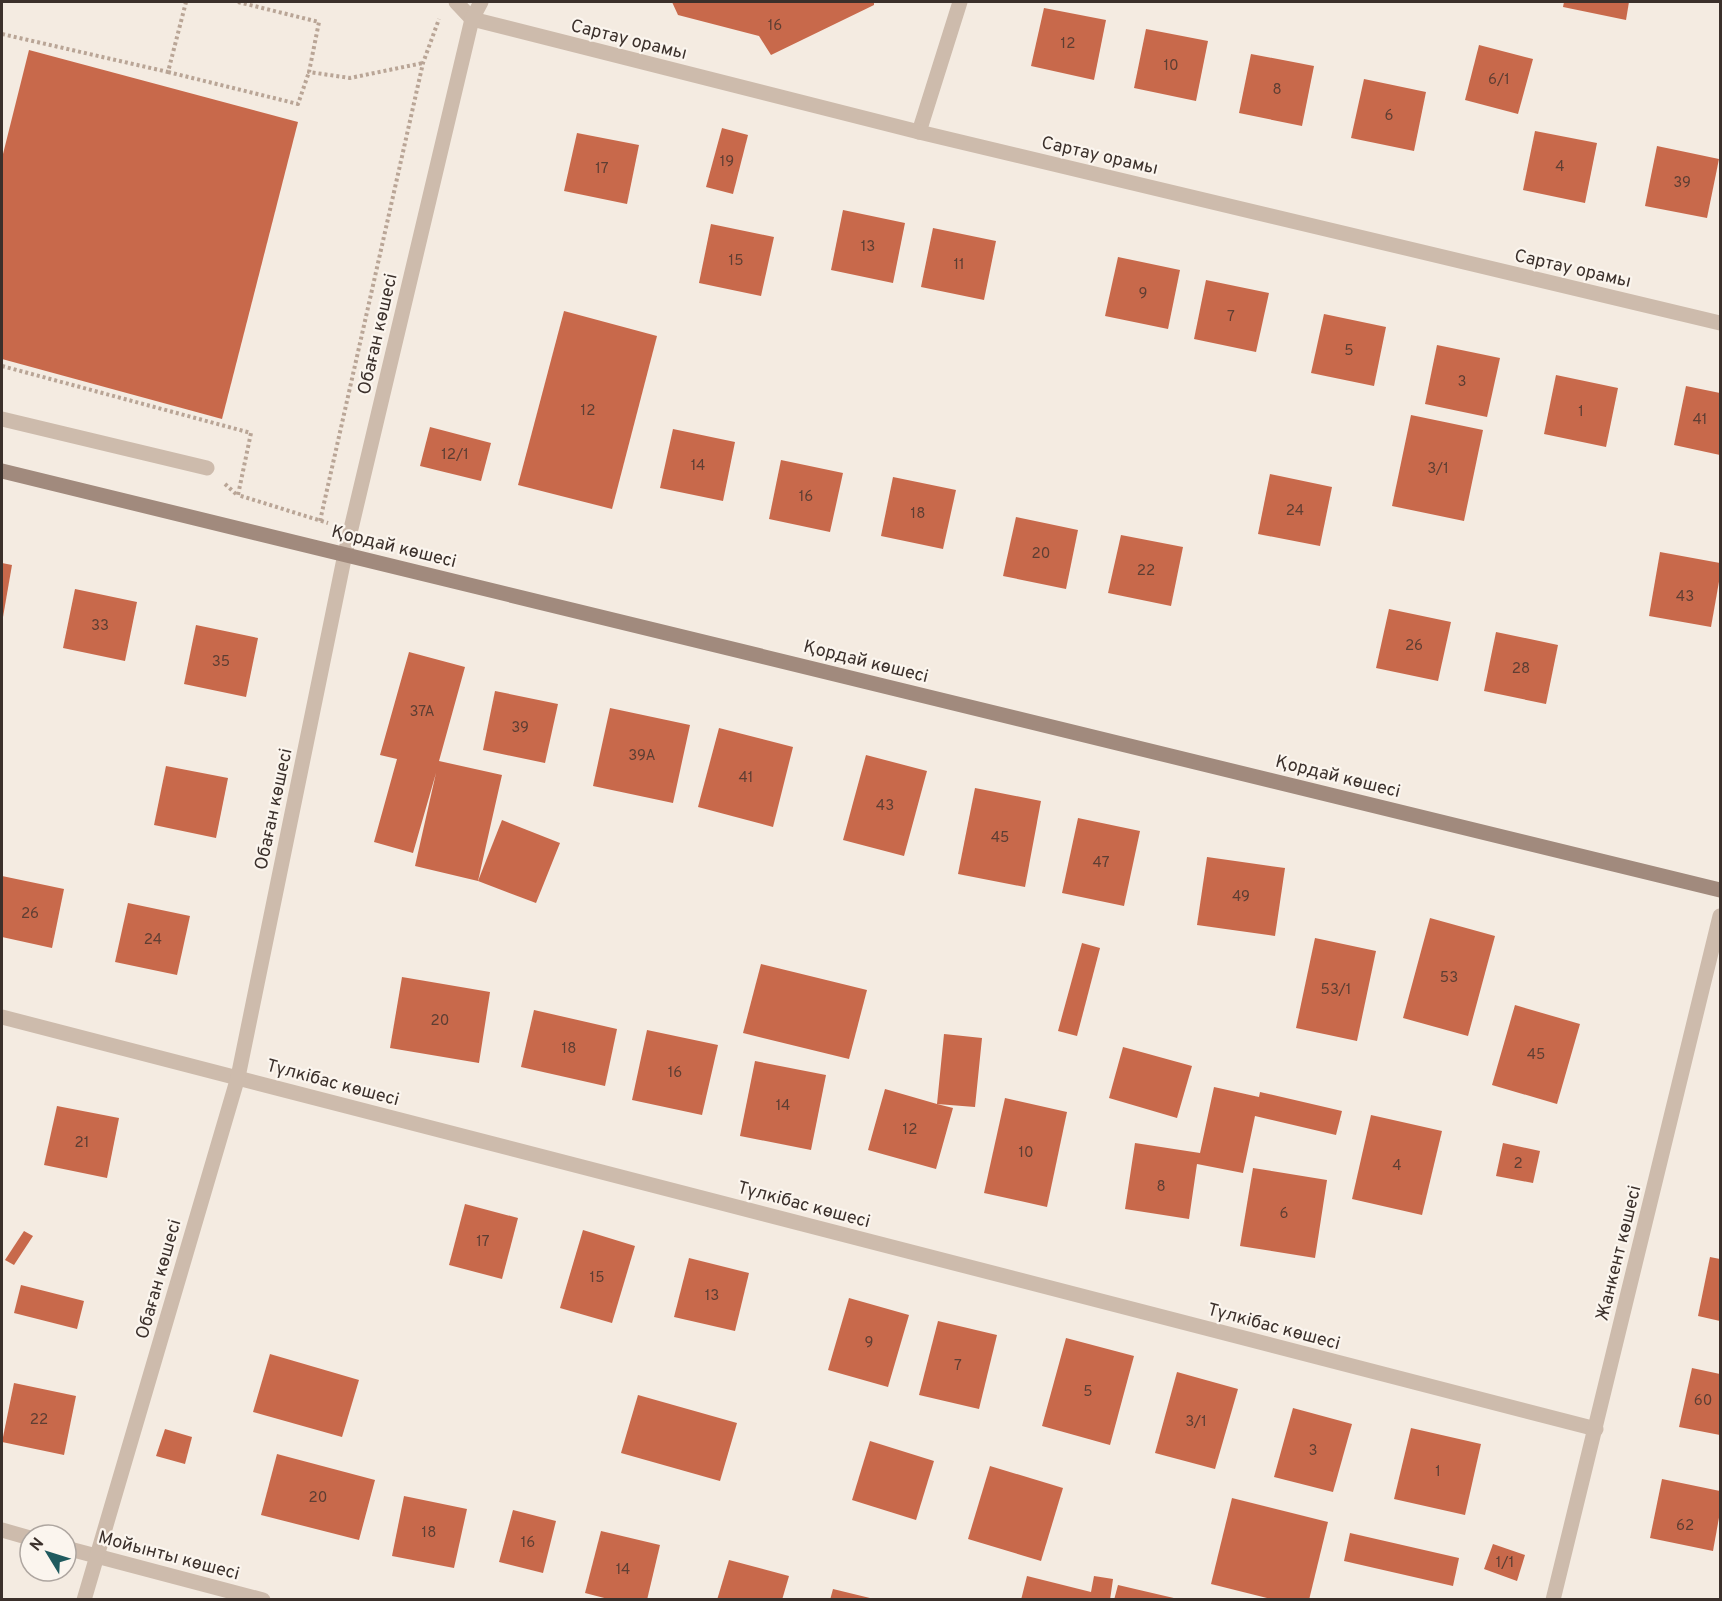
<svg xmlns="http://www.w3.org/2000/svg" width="1722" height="1601" font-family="Overpass,sans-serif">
<rect width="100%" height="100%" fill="#f4ebe1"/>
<g fill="#c8694b">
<path d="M672,2H874V5L771,55L759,36L678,15Z"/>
<path d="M1564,2H1629L1626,20L1563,7Z"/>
<path d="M1044,8L1106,20L1094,80L1031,66Z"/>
<path d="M1146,29L1208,41L1196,101L1134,88Z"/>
<path d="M1479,45L1533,59L1518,114L1465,100Z"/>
<path d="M29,50L298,122L222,419L2,359V158Z"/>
<path d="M1251,54L1314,66L1302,126L1239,113Z"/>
<path d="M1364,79L1426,92L1414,151L1351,138Z"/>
<path d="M722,128L748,135L733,194L706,187Z"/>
<path d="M1535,131L1597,143L1585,203L1523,190Z"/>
<path d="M577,133L639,145L627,204L564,191Z"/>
<path d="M1657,146L1719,159L1707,218L1645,206Z"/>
<path d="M843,210L905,223L893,283L831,270Z"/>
<path d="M711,224L774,237L761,296L699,283Z"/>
<path d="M933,228L996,241L984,300L921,287Z"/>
<path d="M1118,257L1180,270L1168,329L1105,316Z"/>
<path d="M1206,280L1269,293L1256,352L1194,339Z"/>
<path d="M564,311L657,336L612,509L518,485Z"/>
<path d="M1324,314L1386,327L1374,386L1311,373Z"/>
<path d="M1437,345L1500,358L1487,417L1425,404Z"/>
<path d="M1556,375L1618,388L1606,447L1544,434Z"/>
<path d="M1686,386L1720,393V455L1674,445Z"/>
<path d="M1411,415L1483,430L1464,521L1392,506Z"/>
<path d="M430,427L491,443L481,481L420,466Z"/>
<path d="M673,429L735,442L723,501L660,488Z"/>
<path d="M781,460L843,473L830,532L769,519Z"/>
<path d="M1270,474L1332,487L1320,546L1258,534Z"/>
<path d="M893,477L956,490L943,549L881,536Z"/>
<path d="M1016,517L1078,530L1066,589L1003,576Z"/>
<path d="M1121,535L1183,547L1171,606L1108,593Z"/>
<path d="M1660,552L1720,563V576L1711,627L1649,616Z"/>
<path d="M2,563L12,565L3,617H2Z"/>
<path d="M75,589L137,602L125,661L63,648Z"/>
<path d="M1389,609L1451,622L1438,681L1376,668Z"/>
<path d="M196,625L258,638L246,697L184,684Z"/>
<path d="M1496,632L1558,645L1546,704L1484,691Z"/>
<path d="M409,652L465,667L439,761L502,775L478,881L415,866L436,773L413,853L374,842L397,759L380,755Z"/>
<path d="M495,691L558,704L545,763L483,750Z"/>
<path d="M610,708L690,725L673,803L593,786Z"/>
<path d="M719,728L793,747L773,827L698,807Z"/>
<path d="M866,755L927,771L904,856L843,840Z"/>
<path d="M166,766L228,778L216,838L154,825Z"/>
<path d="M975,788L1041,801L1025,887L958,874Z"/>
<path d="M1078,818L1140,831L1124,906L1062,893Z"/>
<path d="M502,820L560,843L536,903L478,881Z"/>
<path d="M1207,857L1285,868L1275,936L1197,925Z"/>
<path d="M2,876L64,889L52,948L2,937Z"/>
<path d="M128,903L190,916L177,975L115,962Z"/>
<path d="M1430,918L1495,936L1468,1036L1403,1018Z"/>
<path d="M1315,938L1376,951L1357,1041L1296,1028Z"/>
<path d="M1082,943L1100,948L1077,1036L1058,1031Z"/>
<path d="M761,964L867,990L849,1059L743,1033Z"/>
<path d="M402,977L490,992L479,1063L390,1048Z"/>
<path d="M1515,1005L1580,1024L1557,1104L1492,1085Z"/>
<path d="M534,1010L617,1029L605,1086L521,1067Z"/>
<path d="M647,1030L718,1045L702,1115L632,1100Z"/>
<path d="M944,1034L982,1038L975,1107L937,1104L953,1108L936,1169L868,1150L885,1089L937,1104Z"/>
<path d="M1123,1047L1192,1066L1177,1118L1109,1098Z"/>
<path d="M755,1061L826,1075L811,1150L740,1136Z"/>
<path d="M1214,1087L1259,1097L1260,1092L1342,1111L1336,1135L1255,1116L1243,1173L1197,1164L1189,1219L1125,1209L1135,1143L1200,1153Z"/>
<path d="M1005,1098L1067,1112L1047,1207L984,1193Z"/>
<path d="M57,1106L119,1118L107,1178L44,1165Z"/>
<path d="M1371,1115L1442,1131L1422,1215L1352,1199Z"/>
<path d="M1503,1143L1540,1151L1533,1183L1496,1176Z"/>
<path d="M1253,1168L1327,1180L1315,1258L1240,1246Z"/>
<path d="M465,1204L518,1218L502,1279L449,1265Z"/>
<path d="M583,1230L635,1246L612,1323L560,1308Z"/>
<path d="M24,1231L33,1236L14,1265L5,1260Z"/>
<path d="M1710,1257L1720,1259V1321L1698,1316Z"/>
<path d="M689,1258L749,1273L735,1331L674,1317Z"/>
<path d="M21,1285L84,1301L77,1329L14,1313Z"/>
<path d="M849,1298L909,1315L888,1387L828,1370Z"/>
<path d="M938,1321L997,1335L979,1409L919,1395Z"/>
<path d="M1066,1338L1134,1356L1110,1445L1042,1426Z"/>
<path d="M270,1354L359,1380L342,1437L253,1412Z"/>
<path d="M1692,1368L1720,1374V1435L1679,1427Z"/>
<path d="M1177,1372L1238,1389L1215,1469L1155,1453Z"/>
<path d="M14,1383L76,1396L64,1455L2,1442Z"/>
<path d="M638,1395L737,1423L720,1481L621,1453Z"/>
<path d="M1293,1408L1352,1424L1333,1492L1274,1477Z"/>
<path d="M1411,1428L1481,1444L1465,1515L1394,1499Z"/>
<path d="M165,1429L192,1437L185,1464L156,1456Z"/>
<path d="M870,1441L934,1461L916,1520L852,1500Z"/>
<path d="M277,1454L375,1480L359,1540L261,1515Z"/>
<path d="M990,1466L1063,1488L1041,1561L968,1539Z"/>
<path d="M1662,1479L1720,1491V1512L1713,1551L1650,1538Z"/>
<path d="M404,1496L467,1509L454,1568L392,1556Z"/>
<path d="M1232,1498L1328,1522L1309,1600H1275L1211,1584Z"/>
<path d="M513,1510L556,1521L543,1573L499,1562Z"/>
<path d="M601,1531L660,1545L647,1600H612L585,1593Z"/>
<path d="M1350,1533L1459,1558L1453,1586L1344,1561Z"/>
<path d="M1493,1544L1525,1555L1517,1581L1484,1569Z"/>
<path d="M729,1560L789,1576L782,1600H717Z"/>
<path d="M1027,1576L1091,1592L1094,1576L1113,1579L1110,1600H1021Z"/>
<path d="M1118,1585L1178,1599V1600H1114Z"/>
<path d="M833,1589L874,1599L873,1600H830Z"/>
</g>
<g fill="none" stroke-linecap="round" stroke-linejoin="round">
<g stroke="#b9a596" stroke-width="4" stroke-dasharray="3 3" stroke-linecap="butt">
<path d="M238,2L319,22L309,72L350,78L423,63"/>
<path d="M2,34L168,72L186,2"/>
<path d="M168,72L298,104L309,72"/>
<path d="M2,366L251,433L238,495L328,523"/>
<path d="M225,484L237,495"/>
<path d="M320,521L423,63L439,19"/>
</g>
<g stroke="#cdbbac" stroke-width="15">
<path d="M456,2L472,19"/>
<path d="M919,132L960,2"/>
<path d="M2,419L207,468"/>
</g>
<g stroke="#cdbbac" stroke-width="15">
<path d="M472,19L919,132L1720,323"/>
<path d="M2,1017L1596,1429"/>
<path d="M2,1530L30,1538"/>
<path d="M66,1548L263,1600"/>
<path d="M84,1600L238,1077L345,554L472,19L481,2"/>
<path d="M1553,1600L1720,916"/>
</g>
<path stroke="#a18a7d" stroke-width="15" d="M2,471L1720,890"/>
</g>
<g text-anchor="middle" stroke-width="4.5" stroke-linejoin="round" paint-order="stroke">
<g font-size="15" fill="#5e3e33">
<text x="775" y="30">16</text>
<text x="1068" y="48">12</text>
<text x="1171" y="70">10</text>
<text x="1499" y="84">6/1</text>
<text x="1277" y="94">8</text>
<text x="1389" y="120">6</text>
<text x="727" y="166">19</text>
<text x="1560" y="171">4</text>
<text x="602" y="173">17</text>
<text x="1682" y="187">39</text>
<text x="868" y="251">13</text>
<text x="736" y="265">15</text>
<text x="959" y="269">11</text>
<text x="1143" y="298">9</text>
<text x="1231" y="321">7</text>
<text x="1349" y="355">5</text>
<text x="1462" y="386">3</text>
<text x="588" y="415">12</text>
<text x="1581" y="416">1</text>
<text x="1700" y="424">41</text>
<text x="455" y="459">12/1</text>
<text x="698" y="470">14</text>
<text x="1438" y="473">3/1</text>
<text x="806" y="501">16</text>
<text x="1295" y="515">24</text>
<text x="918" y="518">18</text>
<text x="1041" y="558">20</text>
<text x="1146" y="575">22</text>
<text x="1685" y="601">43</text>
<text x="100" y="630">33</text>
<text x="1414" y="650">26</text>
<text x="221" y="666">35</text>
<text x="1521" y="673">28</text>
<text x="422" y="716">37A</text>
<text x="520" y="732">39</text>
<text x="642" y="760">39А</text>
<text x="746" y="782">41</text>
<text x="885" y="810">43</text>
<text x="1000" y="842">45</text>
<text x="1101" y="867">47</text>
<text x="1241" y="901">49</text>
<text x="30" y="918">26</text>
<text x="153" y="944">24</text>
<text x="1449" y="982">53</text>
<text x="1336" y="994">53/1</text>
<text x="440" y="1025">20</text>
<text x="569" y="1053">18</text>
<text x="1536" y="1059">45</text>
<text x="675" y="1077">16</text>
<text x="783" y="1110">14</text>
<text x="910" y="1134">12</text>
<text x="82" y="1147">21</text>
<text x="1026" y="1157">10</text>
<text x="1518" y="1168">2</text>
<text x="1397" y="1170">4</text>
<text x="1161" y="1191">8</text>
<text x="1284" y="1218">6</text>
<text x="483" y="1246">17</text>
<text x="597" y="1282">15</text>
<text x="712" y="1300">13</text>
<text x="869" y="1347">9</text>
<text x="958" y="1370">7</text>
<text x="1088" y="1396">5</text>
<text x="1703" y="1405">60</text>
<text x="39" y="1424">22</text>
<text x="1196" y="1426">3/1</text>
<text x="1313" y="1455">3</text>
<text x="1438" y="1476">1</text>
<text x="318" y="1502">20</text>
<text x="1685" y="1530">62</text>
<text x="429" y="1537">18</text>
<text x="528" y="1547">16</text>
<text x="1505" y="1567">1/1</text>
<text x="623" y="1574">14</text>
</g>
<g font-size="18" fill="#3b302b" stroke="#fbf5ee">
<text transform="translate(629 39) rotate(14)" y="6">Сартау орамы</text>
<text transform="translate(1100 155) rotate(13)" y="6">Сартау орамы</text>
<text transform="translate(1573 268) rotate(13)" y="6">Сартау орамы</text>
<text transform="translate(377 334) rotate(-77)" y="6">Обаған көшесі</text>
<text transform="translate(394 546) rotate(14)" y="6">Қордай көшесі</text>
<text transform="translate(866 661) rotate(14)" y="6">Қордай көшесі</text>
<text transform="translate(1338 776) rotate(14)" y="6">Қордай көшесі</text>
<text transform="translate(273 809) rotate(-78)" y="6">Обаған көшесі</text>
<text transform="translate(333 1082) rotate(15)" y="6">Түлкібас көшесі</text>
<text transform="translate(804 1204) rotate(15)" y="6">Түлкібас көшесі</text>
<text transform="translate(1618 1253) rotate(-76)" y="6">Жанкент көшесі</text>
<text transform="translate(158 1279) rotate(-74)" y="6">Обаған көшесі</text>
<text transform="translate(1274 1326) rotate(15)" y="6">Түлкібас көшесі</text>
<text transform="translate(169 1555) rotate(15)" y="6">Мойынты көшесі</text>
</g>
</g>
<rect width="1722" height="1601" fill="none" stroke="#3b302b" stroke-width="6"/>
<g transform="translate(48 1553) rotate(308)"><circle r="28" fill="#fbf5ee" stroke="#aea6a0" stroke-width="1.5"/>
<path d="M0-4.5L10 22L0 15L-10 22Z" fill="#1f5a5e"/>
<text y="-9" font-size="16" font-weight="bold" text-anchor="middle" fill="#3b302b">N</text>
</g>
</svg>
